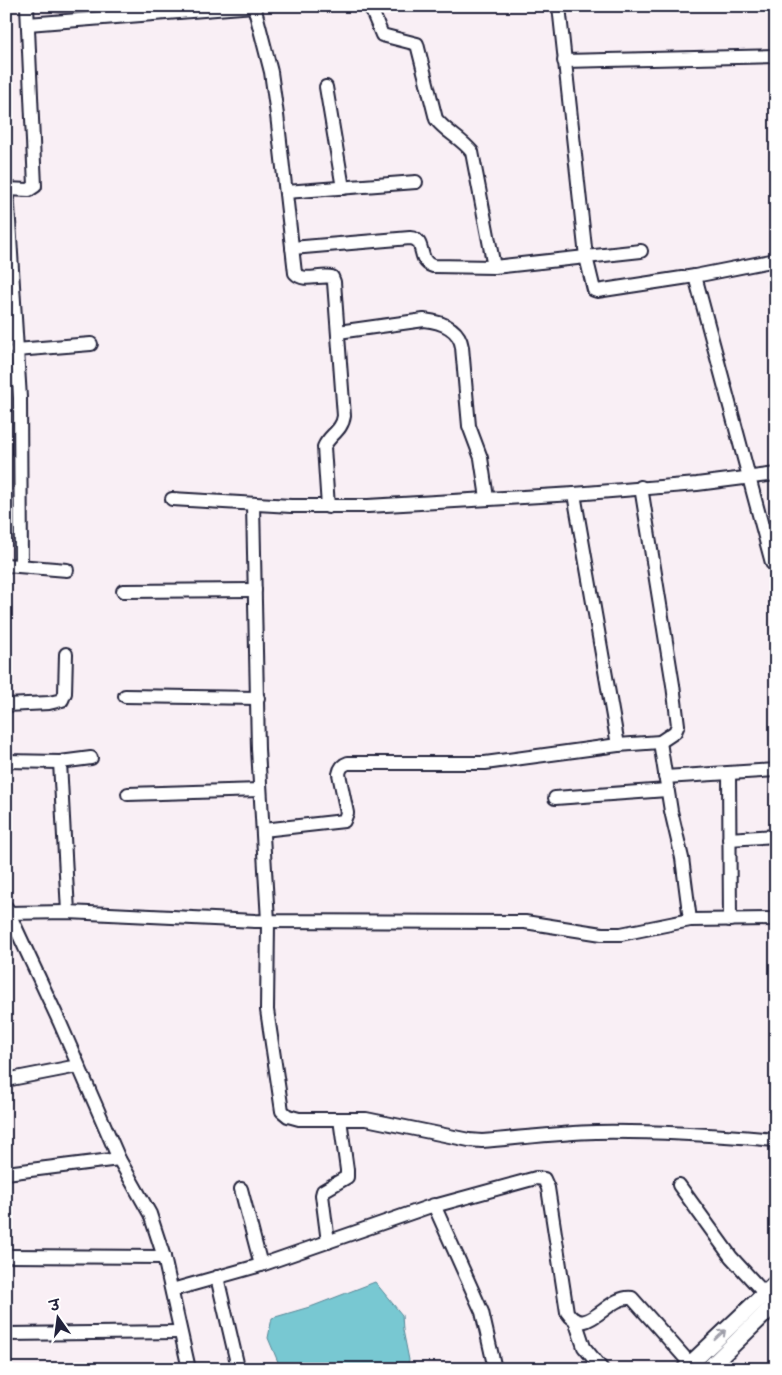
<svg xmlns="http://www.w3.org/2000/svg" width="782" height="1375" font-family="'Architects Daughter','Playpen Sans Deva',sans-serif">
<rect width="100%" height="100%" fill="#f9eff5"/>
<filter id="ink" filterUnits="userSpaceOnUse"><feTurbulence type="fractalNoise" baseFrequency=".02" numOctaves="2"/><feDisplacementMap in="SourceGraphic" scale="10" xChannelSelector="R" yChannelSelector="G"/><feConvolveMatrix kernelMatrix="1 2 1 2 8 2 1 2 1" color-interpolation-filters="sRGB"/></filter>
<g filter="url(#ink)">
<path fill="#78c8d2" stroke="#568696" d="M375,1282L402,1315L403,1330L409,1360L407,1369H281L268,1338L272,1318L313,1306Z"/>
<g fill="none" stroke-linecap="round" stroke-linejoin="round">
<g stroke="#22223b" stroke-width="16">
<g id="minor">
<path d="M254,6L271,72L277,115L295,273C304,283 320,274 332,277L334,282L344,416C342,431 329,435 324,447L328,507"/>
<path d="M370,6L382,35L417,44L436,119C446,132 462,139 472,152L494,267"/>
<path d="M559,6L586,257L594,290L597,291L695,276L776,260"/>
<path d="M28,24L254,6"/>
<path d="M564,61L776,56"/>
<path d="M326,87L343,188"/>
<path d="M6,189L29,190L35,186L27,6"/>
<path d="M7,189L20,398L21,566"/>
<path d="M286,192L416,182"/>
<path d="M292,248L410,238C427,239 416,261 433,266L494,267L641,251"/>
<path d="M695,276L772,563"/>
<path d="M338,332L424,320C442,322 459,328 462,347L469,426L481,458L487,498"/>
<path d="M16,350L91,344"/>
<path d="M574,494L618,745"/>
<path d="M172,499L291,506H368L574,494L697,484L776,474"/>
<path d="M253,504L258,749L268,921L267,1010L282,1111L288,1116L299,1119H366L469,1140L482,1141C520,1138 558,1133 596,1132C656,1131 716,1135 776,1140"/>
<path d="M6,565L67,570"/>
<path d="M123,591L255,590"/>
<path d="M125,696L258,698"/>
<path d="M6,705L49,703L62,700L65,693L66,654"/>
<path d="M660,742L671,811L682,858L690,920"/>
<path d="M6,761L60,762L91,758"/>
<path d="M60,762L68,912"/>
<path d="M729,773L730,920"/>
<path d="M665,777L776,770"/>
<path d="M128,794L260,790"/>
<path d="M555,798L667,790"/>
<path d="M263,830L344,821L347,813L339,774C340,768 342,765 348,763H485L618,745L660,742L675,732L678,725L673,685L641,487"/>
<path d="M729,839L776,836"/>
<path d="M6,907L60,1023L119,1159L150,1214L164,1257L189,1369"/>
<path d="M6,913L68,912L255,921L525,922L602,934H621L690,920L776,919"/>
<path d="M6,1080L78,1066"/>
<path d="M6,1173L119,1159"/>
<path d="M679,1185L731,1257L765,1294"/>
<path d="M241,1189L261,1265"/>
<path d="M434,1206L536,1178L544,1179L548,1188L567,1312C586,1341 608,1294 632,1298L695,1369"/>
<path d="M328,1242L322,1195L323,1191L347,1177V1170L340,1119"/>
<path d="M6,1256L164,1257"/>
<path d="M217,1277L237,1363"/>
<path d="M172,1290L261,1265L434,1205L482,1312L495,1369"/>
<path d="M575,1320L584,1347L602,1369"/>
<path d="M6,1334L180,1332"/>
</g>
</g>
<g stroke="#22223b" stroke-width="19">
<g id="major">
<path d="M685,1369L776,1283"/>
<path d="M708,1369L776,1303"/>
</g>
</g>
<use href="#minor" stroke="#fff" stroke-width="12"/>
<use href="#major" stroke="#fff" stroke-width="15"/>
</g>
<defs><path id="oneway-shaft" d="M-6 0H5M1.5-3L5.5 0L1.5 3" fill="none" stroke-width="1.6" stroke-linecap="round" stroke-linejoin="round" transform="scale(1.25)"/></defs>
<use stroke="#9c9ca7" href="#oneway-shaft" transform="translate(720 1335) rotate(-43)"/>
</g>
<rect width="782" height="1375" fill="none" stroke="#fff" stroke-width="25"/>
<rect x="12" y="12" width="757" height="1350" fill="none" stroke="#22223b" stroke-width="2" filter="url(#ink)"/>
<g transform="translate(58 1318) rotate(346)" stroke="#ffffff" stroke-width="4" paint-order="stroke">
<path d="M0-4L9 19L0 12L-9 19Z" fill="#22223b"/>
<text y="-8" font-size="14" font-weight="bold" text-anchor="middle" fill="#22223b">उ</text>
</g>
</svg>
